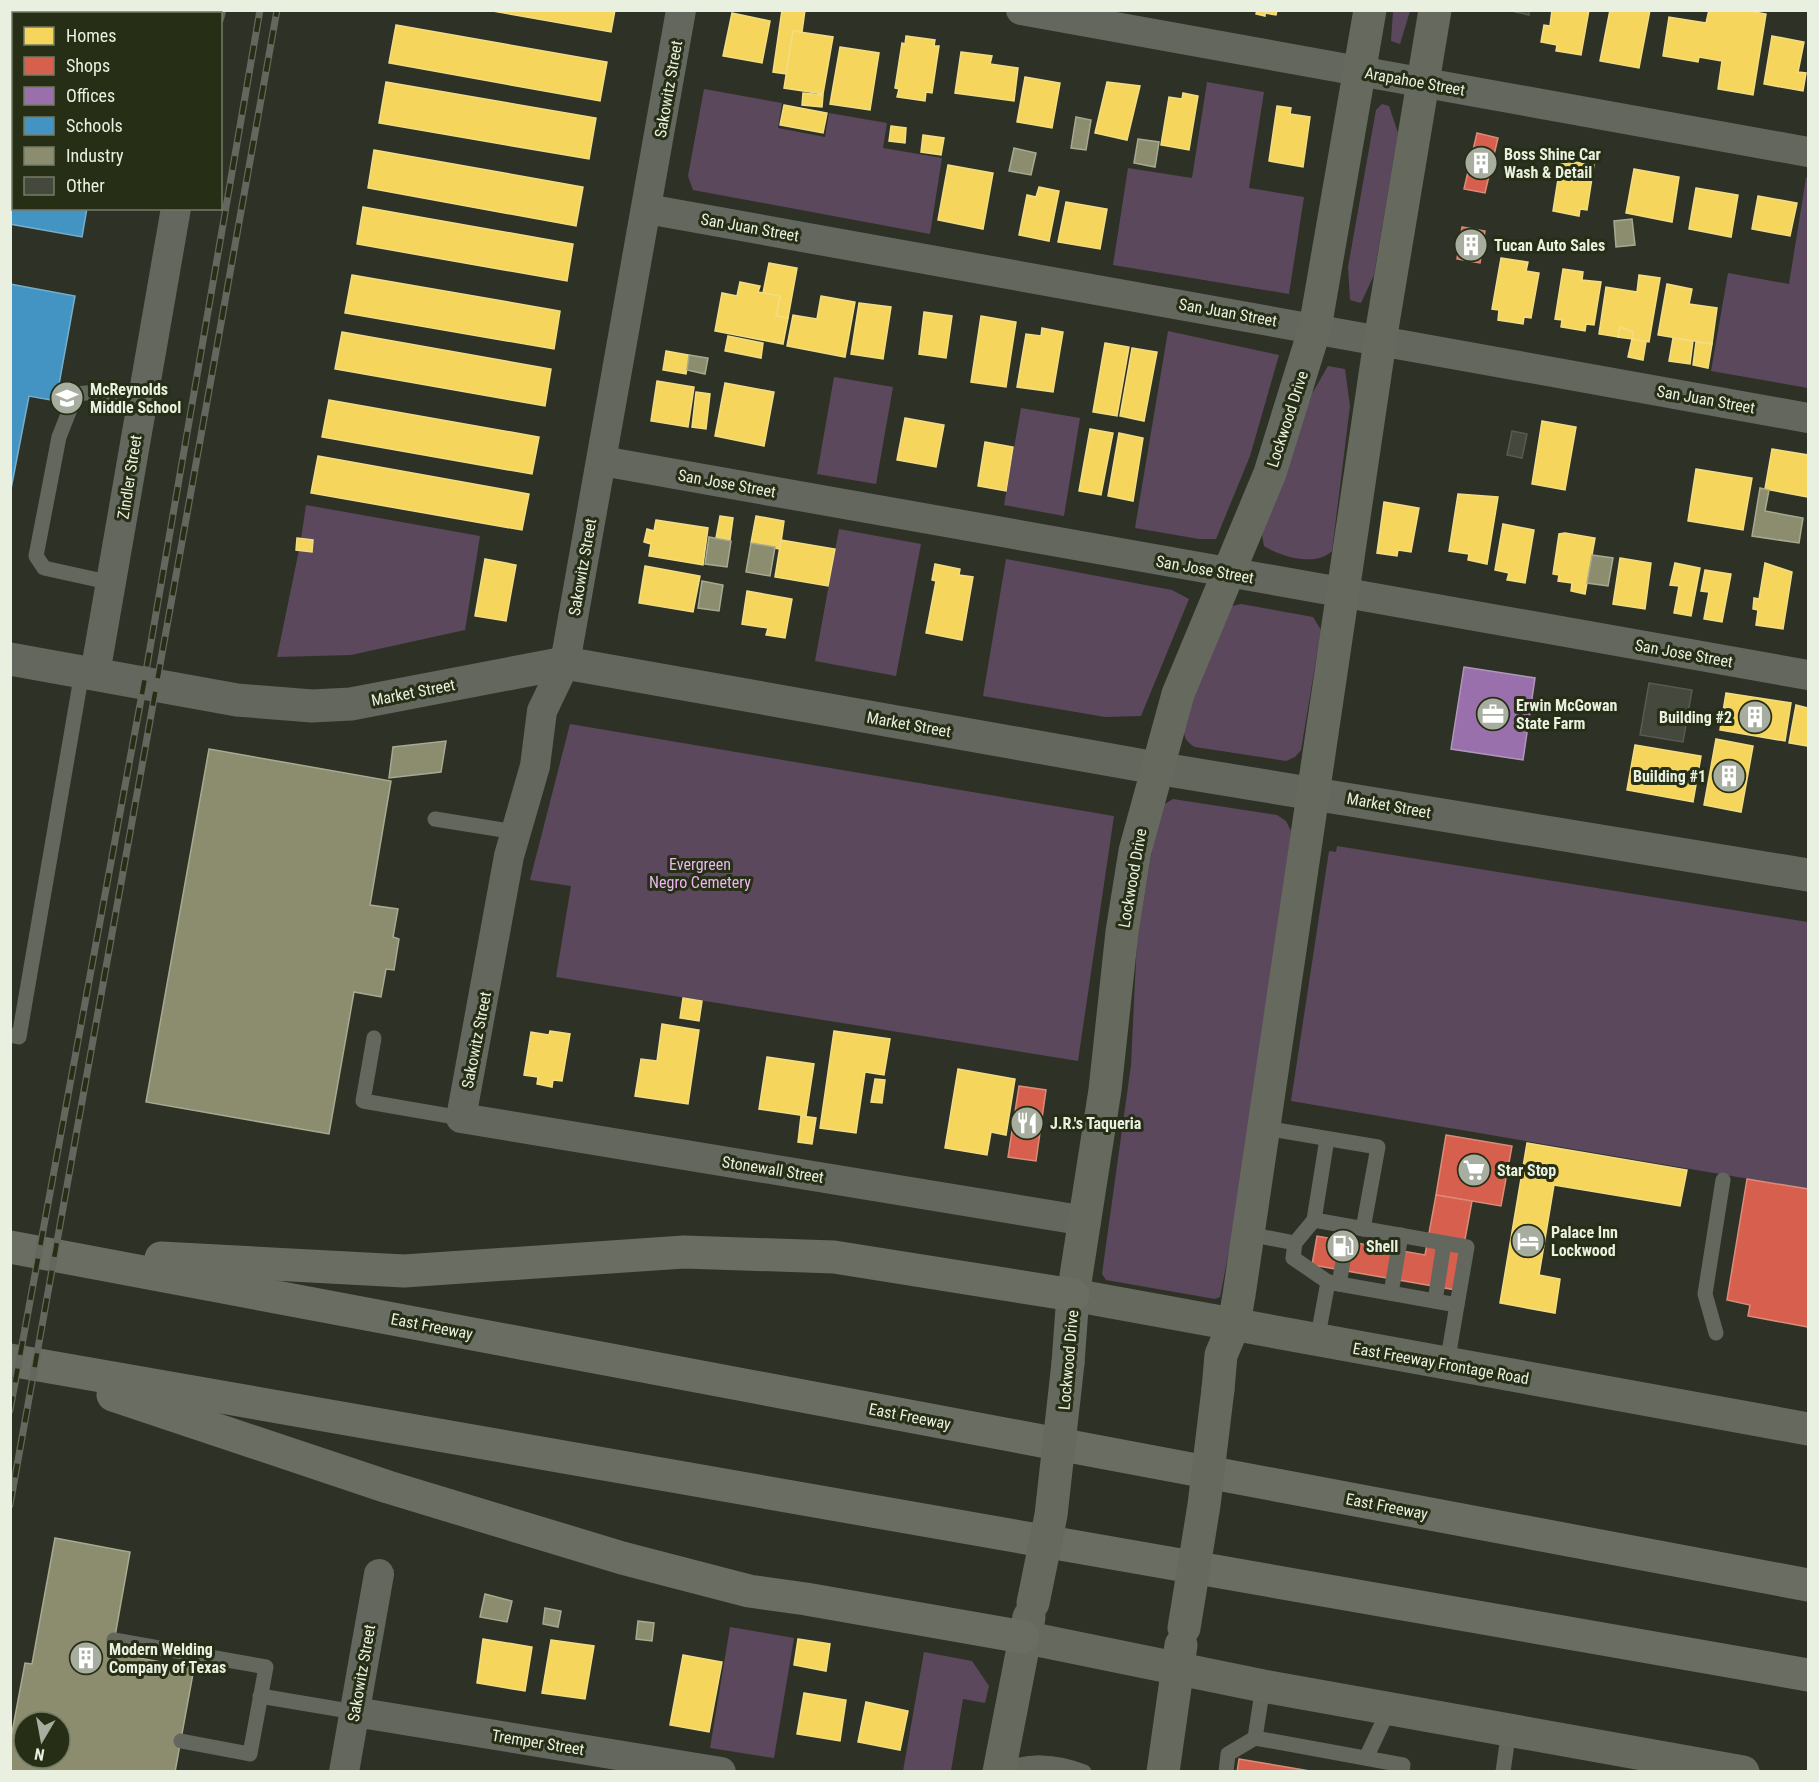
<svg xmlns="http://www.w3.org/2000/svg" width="1819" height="1782" font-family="'Roboto Condensed',sans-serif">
<rect width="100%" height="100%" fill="#2e3226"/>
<g fill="#5b485c">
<path d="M1393,11H1410L1400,44L1391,41Z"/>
<path d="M1207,82L1264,92L1249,188L1304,197L1289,294L1113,265L1128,168L1192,178Z"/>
<path d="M704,89L782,103L778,128L825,137L829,113L887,123L883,148L942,158L930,234L693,190L688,176Z"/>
<path d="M1382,104L1389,106L1398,133L1374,275L1361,303L1350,300L1348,267L1376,110Z"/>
<path d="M1806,178H1808V388L1711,371L1728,273L1789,284Z"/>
<path d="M1168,331L1279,355L1250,456L1216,539H1199L1135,528Z"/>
<path d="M1328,366L1345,369L1350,406L1332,551C1316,567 1281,557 1264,546L1262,535L1310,397Z"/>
<path d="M834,377L893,387L876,484L817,474Z"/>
<path d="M1021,408L1080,418L1064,516L1004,505Z"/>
<path d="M306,505L480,536L465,630L351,655L277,657L299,550L312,552L313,540L301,539Z"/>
<path d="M839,529L921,544L896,676L815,661Z"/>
<path d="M1006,559L1172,590L1189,599L1141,716L1105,717L983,696Z"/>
<path d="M1241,604L1313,617L1321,630L1301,750L1295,757L1286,761L1195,747C1182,740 1183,731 1185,718L1232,606Z"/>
<path d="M570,724L1114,816L1078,1061L556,977L571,886L530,880Z"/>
<path d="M1173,799L1277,815L1286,821L1291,831L1234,1225L1220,1297L1215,1299L1106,1280L1102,1274L1131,1065L1137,939L1158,815L1163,805Z"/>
<path d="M1337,846L1808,922V1189L1291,1101L1329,851L1336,852Z"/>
<path d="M730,1627L794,1638L774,1758L710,1748Z"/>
<path d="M924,1652L972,1661L989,1686L985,1703L963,1699L951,1771H903Z"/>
</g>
<g fill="#f6d55c" stroke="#f2dd84" stroke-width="1.5">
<path d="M487,10H615L611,32Z"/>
<path d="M782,10H805L802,32L793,31L786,74L773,72Z"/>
<path d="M1257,10H1277L1276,15L1265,13V16L1256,14Z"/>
<path d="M1552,10H1589L1581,55L1556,51L1557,45L1541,42L1544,25L1550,26Z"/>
<path d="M1610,10H1650L1639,68L1600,61Z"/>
<path d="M1709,10H1744L1766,14L1753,95L1718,89L1722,61L1699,57L1698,62L1663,56L1669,17L1706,23Z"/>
<path d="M732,13L770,21L762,63L723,56Z"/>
<path d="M396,25L607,62L600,101L389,63Z"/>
<path d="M793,31L833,37L823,94L784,88Z"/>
<path d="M906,36L935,40L934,46H939L932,93L926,92L925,101L897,97L899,89L895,88L902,43L905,44Z"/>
<path d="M1772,36L1804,42L1798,72L1806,73L1803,91L1764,84Z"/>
<path d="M840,47L879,53L870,110L830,104Z"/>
<path d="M961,52L992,56L990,64L1018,68L1014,101L955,93Z"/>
<path d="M1025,77L1060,83L1052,128L1017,122Z"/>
<path d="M386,82L596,118L589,159L379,123Z"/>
<path d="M1107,82L1140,86L1127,140L1095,133Z"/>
<path d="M803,93L823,95L822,107L802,105Z"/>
<path d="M1183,93L1198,96L1189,150L1161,145L1169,97L1182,99Z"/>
<path d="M784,105L827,113L823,133L780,125Z"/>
<path d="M1277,106L1291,108L1290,114L1310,117L1303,167L1269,161Z"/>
<path d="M891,126L906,128L905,143L889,141Z"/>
<path d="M923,135L944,138L941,155L921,152Z"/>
<path d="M374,150L583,187L576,226L368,188Z"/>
<path d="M1561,160L1594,165L1587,210L1580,209L1579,216L1553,211Z"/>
<path d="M948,165L993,173L983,229L938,220Z"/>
<path d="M1634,169L1679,177L1672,222L1626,213Z"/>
<path d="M1039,187L1059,191L1049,241L1019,235L1027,195L1036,197Z"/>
<path d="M1696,188L1738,195L1731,237L1689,229Z"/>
<path d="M1758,196L1797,203L1790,236L1752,229Z"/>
<path d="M1066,202L1107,209L1100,249L1058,242Z"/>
<path d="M363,207L573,244L567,281L357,244Z"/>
<path d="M1501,258L1528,262L1526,271L1539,273L1531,318L1524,317L1523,324L1498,320L1499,310L1492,309Z"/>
<path d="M769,263L797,268L788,318L776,316L780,296L763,293Z"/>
<path d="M1563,269L1583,272L1582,280L1601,282L1594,325L1586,324L1585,331L1561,327L1562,320L1555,319Z"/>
<path d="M352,275L560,311L554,349L345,313Z"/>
<path d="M1639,275L1660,278L1649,342L1632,339L1633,332L1620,327L1618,337L1599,334L1606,287L1637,292Z"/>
<path d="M740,282L760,286L758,292L780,296L776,316L788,318L783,344L715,331L722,293L737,296Z"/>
<path d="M1667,284L1692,289L1689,304L1717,308L1712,344L1658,335Z"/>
<path d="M821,296L855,302L845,357L787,346L793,315L817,319Z"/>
<path d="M859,303L891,307L883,359L851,354Z"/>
<path d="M924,312L952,316L946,358L919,354Z"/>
<path d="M981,316L1016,322L1006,387L971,382Z"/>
<path d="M1620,327L1633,332L1632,339L1618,337Z"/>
<path d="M1042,328L1063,332L1053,392L1017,387L1026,334L1041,336Z"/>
<path d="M342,332L551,369L545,406L335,369Z"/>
<path d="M728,336L763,343L761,358L725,351Z"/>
<path d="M1673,338L1693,341L1690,364L1669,361Z"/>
<path d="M1632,339L1646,342L1643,360L1628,357Z"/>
<path d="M1696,342L1712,344L1708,368L1693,365Z"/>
<path d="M1105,343L1129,347L1117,416L1093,412Z"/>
<path d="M1132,348L1157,352L1144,421L1120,416Z"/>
<path d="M666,351L689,355L686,374L663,370Z"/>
<path d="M657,381L694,387L688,427L651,421Z"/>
<path d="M725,383L774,392L764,446L715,436Z"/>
<path d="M696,392L710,394L706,429L692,427Z"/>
<path d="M329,400L539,437L532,474L322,437Z"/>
<path d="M905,418L944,425L936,467L897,460Z"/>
<path d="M1542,421L1576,427L1565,490L1532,484Z"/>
<path d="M1090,429L1113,433L1101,495L1079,491Z"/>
<path d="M1119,433L1143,438L1133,501L1108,496Z"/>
<path d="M985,442L1013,447L1006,491L978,486Z"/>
<path d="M1772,449L1808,455V497L1765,489Z"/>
<path d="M318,456L529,494L522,530L311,493Z"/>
<path d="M1696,469L1752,478L1743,530L1688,521Z"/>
<path d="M1458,494L1498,497L1487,564L1468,560L1469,554L1449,551Z"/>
<path d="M1384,502L1419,508L1411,552L1398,550L1397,556L1377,553Z"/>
<path d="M720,516L733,518L730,540L716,538Z"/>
<path d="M756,516L784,521L780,549L751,543Z"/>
<path d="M656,520L708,528L703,565L649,556L651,544L644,542L647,529L654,531Z"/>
<path d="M1503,524L1534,530L1525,583L1507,580L1509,573L1495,570Z"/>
<path d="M1565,533L1595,538L1585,594L1571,591L1572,583L1558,581L1559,575L1553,574L1559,534Z"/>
<path d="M297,538L313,540L312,552L296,550Z"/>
<path d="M781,540L835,549L828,586L775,577Z"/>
<path d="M1620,558L1651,563L1645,609L1613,604Z"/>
<path d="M485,559L516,565L506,621L475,616Z"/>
<path d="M1675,563L1700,568L1691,616L1674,613L1679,586L1670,585Z"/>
<path d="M1765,563L1792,572L1783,629L1756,625L1758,610L1753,609L1754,598L1759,599Z"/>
<path d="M935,564L960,569L959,575L973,577L962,640L926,633L936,581L932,580Z"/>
<path d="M645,566L700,576L693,612L639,603Z"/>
<path d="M1705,570L1731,574L1722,622L1704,619L1709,592L1701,591Z"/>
<path d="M747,591L792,599L785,638L766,635L768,628L742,624Z"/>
<path d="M1726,693L1791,703L1785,741L1720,730Z"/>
<path d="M1796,705L1808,708V746L1789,743Z"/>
<path d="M1716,739L1753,746L1741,812L1704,805Z"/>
<path d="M1635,745L1701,756L1693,802L1627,790Z"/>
<path d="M683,998L702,1001L699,1021L680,1018Z"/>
<path d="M662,1024L699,1030L688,1104L635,1096L641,1059L657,1061Z"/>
<path d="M550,1031L570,1034L562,1081L553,1080L552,1087L537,1084L538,1077L524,1075L531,1032L549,1035Z"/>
<path d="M834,1031L890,1039L884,1075L865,1072L856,1133L820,1128Z"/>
<path d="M767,1057L814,1064L806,1116L759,1109Z"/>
<path d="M958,1069L1015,1079L1006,1135L991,1132L987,1155L945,1148Z"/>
<path d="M875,1079L885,1080L882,1103L871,1102Z"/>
<path d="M801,1116L816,1118L812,1144L798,1142Z"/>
<path d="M1527,1143L1687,1170L1680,1206L1554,1185L1539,1275L1560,1279L1555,1313L1500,1303Z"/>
<path d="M483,1639L532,1647L525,1691L477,1683Z"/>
<path d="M798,1639L830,1644L826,1671L794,1665Z"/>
<path d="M551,1640L594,1646L585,1699L542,1693Z"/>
<path d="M683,1655L722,1662L709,1732L670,1725Z"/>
<path d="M804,1693L846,1700L840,1741L797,1734Z"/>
<path d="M866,1702L908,1711L900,1750L858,1742Z"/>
</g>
<g fill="#d6604d" stroke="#dc8b79" stroke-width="1.5">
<path d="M1477,133L1498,138L1485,193L1464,189Z"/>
<path d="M1462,227L1485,231L1480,263L1457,259Z"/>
<path d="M1019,1086L1046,1090L1036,1161L1008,1157Z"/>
<path d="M1446,1135L1512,1146L1501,1206L1436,1195Z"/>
<path d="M1747,1179L1808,1189V1327L1748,1316L1750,1305L1727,1300Z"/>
<path d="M1436,1195L1472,1201L1461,1261L1462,1291L1312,1265L1317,1236L1425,1255Z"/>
<path d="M1239,1759L1316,1772H1237Z"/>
</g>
<path fill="#9970ab" stroke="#b196bb" stroke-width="1.5" d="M1464,667L1535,678L1523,760L1451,749Z"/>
<g fill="#4393c3" stroke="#75afcc" stroke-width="1.5">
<path d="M14,72V208H87L82,237L10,224V80Z"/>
<path d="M10,284L75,296L56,401L29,396L10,494Z"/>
</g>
<g fill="#8c8c6e" stroke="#a8aa90" stroke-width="1.5" fill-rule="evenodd">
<path d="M1076,117L1091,120L1086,150L1071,148Z"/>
<path d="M1138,139L1159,142L1155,167L1134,163Z"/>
<path d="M1014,148L1036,153L1031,175L1009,171Z"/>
<path d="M1632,219L1635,245L1616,247L1614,221Z"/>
<path d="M689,355L708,358L705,374L687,370Z"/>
<path d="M1760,488L1769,490L1765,511L1803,518L1799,543L1752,536Z"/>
<path d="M709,537L731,541L727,567L705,564Z"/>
<path d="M751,543L775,547L770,576L746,572Z"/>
<path d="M1592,555L1613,558L1608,586L1587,583Z"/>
<path d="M702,581L723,585L719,611L698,608Z"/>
<path d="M446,741L441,772L389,778L393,747Z"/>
<path d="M209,749L391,781L370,905L398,909L393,937L399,939L394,970L386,969L381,997L354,992L329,1134L146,1102Z"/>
<path d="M55,1538L130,1552L112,1653L194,1668L175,1772H10V1743L25,1663L32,1664ZM24,1722H60V1758H24Z"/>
<path d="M485,1594L512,1601L507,1622L480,1617Z"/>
<path d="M545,1608L561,1611L558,1627L543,1624Z"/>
<path d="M638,1621L654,1623L652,1641L636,1639Z"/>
</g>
<g fill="#44483d" stroke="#575c50" stroke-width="1.5">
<path d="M1507,10H1529V15Z"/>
<path d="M1512,431L1527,434L1522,458L1507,455Z"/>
<path d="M1649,683L1692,690L1683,742L1640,735Z"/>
</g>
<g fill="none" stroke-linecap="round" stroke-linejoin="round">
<g stroke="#64675e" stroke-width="15">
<path d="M112,583L44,568L36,556L59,437L76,394L96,392L141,402"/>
<path d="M435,819L515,832"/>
<path d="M10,1035L19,1037L82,672"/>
<path d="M374,1038L363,1101L461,1118"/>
<path d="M1265,1128L1378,1147L1363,1229"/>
<path d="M1327,1139L1314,1220L1295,1243L1293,1258L1328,1282"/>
<path d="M1314,1220L1467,1247L1457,1305"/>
<path d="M1248,1234L1295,1243"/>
<path d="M1339,1284L1349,1227"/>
<path d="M1391,1293L1401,1235"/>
<path d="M1435,1301L1444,1243"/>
<path d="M1716,1333L1705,1294L1723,1180"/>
<path d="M1317,1341L1328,1282L1457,1305L1447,1364"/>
<path d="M114,1640L266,1667L250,1754L181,1741"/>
<path d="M260,1696L355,1712"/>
<path d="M1255,1738L1263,1686"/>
<path d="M1366,1758L1389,1709"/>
<path d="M999,1771C1028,1760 1054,1760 1084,1772"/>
<path d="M1226,1772L1228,1754L1255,1738L1403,1765L1402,1772"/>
<path d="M1503,1772L1509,1729"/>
</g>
<g stroke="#64675e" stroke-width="30">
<path d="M681,10L565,663L542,711L535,766L509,856L461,1118L1086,1221"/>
<path d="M1021,10L1808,152"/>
<path d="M210,14L211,10"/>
<path d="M647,209L1808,418"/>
<path d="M602,461L1808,675"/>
<path d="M95,674L176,208"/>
<path d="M355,1712L721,1772"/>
<path d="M344,1772L379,1574"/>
</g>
<path stroke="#64675e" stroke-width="33" d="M10,659L237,700L312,706L351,704L565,663L1156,768L1808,875"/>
<g stroke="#65695e" stroke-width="33">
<path d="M1073,1295L1808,1429"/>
<path d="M1068,1363L1073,1295L1105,1090L1122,932L1135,851L1178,694L1270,473L1315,328L1370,10"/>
<path d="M1218,1389L1221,1355L1234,1324L1239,1295L1380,341L1435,10"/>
<path d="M1023,1637L1263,1686L1743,1772"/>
<path d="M999,1772L1029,1617"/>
<path d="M1163,1772L1181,1645"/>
</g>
<g stroke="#696d62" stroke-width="33">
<path d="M10,1247L1808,1585"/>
<path d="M161,1258L404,1271L684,1252L834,1257L1073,1295"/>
<path d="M10,1360L1808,1675"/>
<path d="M113,1395L388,1487L622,1558L749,1591L806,1599L1023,1637"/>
</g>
<g stroke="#64675d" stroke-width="7">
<g id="rail">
<path d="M10,1410L144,683L260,10"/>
<path d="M10,1505L277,10"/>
</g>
</g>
<use href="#rail" stroke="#262e16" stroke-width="4.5" stroke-dasharray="14" stroke-linecap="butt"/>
<g stroke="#65695e" stroke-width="33">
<path d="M1033,1603L1051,1515L1068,1363"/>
<path d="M1184,1628L1204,1505L1218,1389"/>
</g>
</g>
<defs>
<g id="building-disc" transform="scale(1.725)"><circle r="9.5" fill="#a8ae9f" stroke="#262e16"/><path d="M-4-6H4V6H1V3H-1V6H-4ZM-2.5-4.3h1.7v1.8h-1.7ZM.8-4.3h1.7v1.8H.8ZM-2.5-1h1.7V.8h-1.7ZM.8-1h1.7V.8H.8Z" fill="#fff"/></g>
<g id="school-disc" transform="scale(1.725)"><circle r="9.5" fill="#a8ae9f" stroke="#262e16"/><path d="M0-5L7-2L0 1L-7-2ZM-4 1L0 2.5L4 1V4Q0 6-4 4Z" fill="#fff"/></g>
<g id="office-disc" transform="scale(1.725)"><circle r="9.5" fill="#a8ae9f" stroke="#262e16"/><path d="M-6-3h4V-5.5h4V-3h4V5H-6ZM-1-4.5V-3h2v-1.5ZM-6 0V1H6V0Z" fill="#fff"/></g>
<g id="restaurant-disc" transform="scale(1.725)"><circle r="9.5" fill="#a8ae9f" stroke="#262e16"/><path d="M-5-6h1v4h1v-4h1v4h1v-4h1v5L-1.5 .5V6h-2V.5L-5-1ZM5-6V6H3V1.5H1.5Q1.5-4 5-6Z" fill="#fff"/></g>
<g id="supermarket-disc" transform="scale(1.725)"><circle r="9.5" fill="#a8ae9f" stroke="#262e16"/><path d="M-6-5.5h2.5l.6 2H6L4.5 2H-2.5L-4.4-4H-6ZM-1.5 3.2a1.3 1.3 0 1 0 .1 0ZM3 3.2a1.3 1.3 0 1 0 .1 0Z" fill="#fff"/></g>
<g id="hotel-disc" transform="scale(1.725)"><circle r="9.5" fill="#a8ae9f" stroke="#262e16"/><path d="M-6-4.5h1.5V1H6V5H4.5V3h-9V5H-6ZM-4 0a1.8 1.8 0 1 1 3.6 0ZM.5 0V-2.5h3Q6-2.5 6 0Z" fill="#fff"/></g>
<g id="fuel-disc" transform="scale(1.725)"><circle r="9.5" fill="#a8ae9f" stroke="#262e16"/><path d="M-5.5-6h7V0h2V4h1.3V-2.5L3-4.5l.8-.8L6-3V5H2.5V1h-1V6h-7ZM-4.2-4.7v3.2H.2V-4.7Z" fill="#fff"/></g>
</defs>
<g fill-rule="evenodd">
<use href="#building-disc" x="1481" y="163"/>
<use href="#building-disc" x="1471" y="245"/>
<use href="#school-disc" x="67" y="398"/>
<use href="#office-disc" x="1493" y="714"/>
<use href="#building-disc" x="1755" y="717"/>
<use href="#building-disc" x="1729" y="776"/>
<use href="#restaurant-disc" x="1027" y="1123"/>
<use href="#supermarket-disc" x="1474" y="1170"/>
<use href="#hotel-disc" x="1528" y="1241"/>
<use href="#fuel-disc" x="1343" y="1246"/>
<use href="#building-disc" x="86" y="1658"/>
</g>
<g text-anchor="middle" stroke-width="6" stroke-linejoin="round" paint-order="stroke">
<g font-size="16" fill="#eaf0e0" stroke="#262e16">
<text transform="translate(1415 81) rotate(10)" y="6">Arapahoe Street</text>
<text transform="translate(668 89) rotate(-80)" y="6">Sakowitz Street</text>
<text transform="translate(750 227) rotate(10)" y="6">San Juan Street</text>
<text transform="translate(1228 312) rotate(10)" y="6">San Juan Street</text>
<text transform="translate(1706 399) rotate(10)" y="6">San Juan Street</text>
<text transform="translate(1287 419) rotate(-72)" y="6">Lockwood Drive</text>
<text transform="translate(129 477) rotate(-81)" y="6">Zindler Street</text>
<text transform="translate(727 483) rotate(10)" y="6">San Jose Street</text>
<text transform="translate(582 567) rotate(-80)" y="6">Sakowitz Street</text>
<text transform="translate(1205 569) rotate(10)" y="6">San Jose Street</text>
<text transform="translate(1684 653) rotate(10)" y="6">San Jose Street</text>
<text transform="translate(413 692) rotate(-11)" y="6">Market Street</text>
<text transform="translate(909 724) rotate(10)" y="6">Market Street</text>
<text transform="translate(1389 805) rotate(10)" y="6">Market Street</text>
<text transform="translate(1132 878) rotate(-80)" y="6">Lockwood Drive</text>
<text transform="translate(476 1040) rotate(-79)" y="6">Sakowitz Street</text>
<text transform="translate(773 1169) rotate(9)" y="6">Stonewall Street</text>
<text transform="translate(432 1326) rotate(11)" y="6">East Freeway</text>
<text transform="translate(1068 1360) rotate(-85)" y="6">Lockwood Drive</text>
<text transform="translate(1441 1363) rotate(10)" y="6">East Freeway Frontage Road</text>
<text transform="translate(910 1416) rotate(11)" y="6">East Freeway</text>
<text transform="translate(1387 1506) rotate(11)" y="6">East Freeway</text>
<text transform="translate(361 1673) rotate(-80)" y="6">Sakowitz Street</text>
<text transform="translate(538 1742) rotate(9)" y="6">Tremper Street</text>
</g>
<g font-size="16" font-weight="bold" fill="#eaf0e0" stroke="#262e16" text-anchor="start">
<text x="1504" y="160">Boss Shine Car<tspan x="1504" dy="18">Wash &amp; Detail</tspan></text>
<text x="1494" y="251">Tucan Auto Sales</text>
<text x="90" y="395">McReynolds<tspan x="90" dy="18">Middle School</tspan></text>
<text x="1516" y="711">Erwin McGowan<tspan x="1516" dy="18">State Farm</tspan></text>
<text x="1732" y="723" text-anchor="end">Building #2</text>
<text x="1706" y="782" text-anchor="end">Building #1</text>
<text x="1050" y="1129">J.R.'s Taqueria</text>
<text x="1497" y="1176">Star Stop</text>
<text x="1551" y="1238">Palace Inn<tspan x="1551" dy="18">Lockwood</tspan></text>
<text x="1366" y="1252">Shell</text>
<text x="109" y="1655">Modern Welding<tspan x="109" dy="18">Company of Texas</tspan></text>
</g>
<g font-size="16" fill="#ecb6f0" stroke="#262e16">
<text x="700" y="870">Evergreen<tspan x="700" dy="18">Negro Cemetery</tspan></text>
</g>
</g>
<rect width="1819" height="1782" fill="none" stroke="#eaf0e0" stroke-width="24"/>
<rect x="12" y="12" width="210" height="198" fill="#262e16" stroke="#747c67" stroke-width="1.5"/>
<rect x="24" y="27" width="30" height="18" fill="#f6d55c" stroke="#747c67" stroke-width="1.5"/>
<text x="66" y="42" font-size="18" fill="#eaf0e0">Homes</text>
<rect x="24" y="57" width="30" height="18" fill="#d6604d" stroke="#747c67" stroke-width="1.5"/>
<text x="66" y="72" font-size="18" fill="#eaf0e0">Shops</text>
<rect x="24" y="87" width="30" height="18" fill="#9970ab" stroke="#747c67" stroke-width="1.5"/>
<text x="66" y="102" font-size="18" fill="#eaf0e0">Offices</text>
<rect x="24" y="117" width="30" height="18" fill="#4393c3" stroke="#747c67" stroke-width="1.5"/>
<text x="66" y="132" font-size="18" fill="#eaf0e0">Schools</text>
<rect x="24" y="147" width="30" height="18" fill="#8c8c6e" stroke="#747c67" stroke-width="1.5"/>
<text x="66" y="162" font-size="18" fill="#eaf0e0">Industry</text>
<rect x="24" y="177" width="30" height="18" fill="#44483d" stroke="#747c67" stroke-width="1.5"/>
<text x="66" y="192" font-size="18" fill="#eaf0e0">Other</text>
<g transform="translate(42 1740) rotate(190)"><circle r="28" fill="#262e16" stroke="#747c67" stroke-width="1.5"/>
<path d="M0-4.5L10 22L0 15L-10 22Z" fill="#a8ae9f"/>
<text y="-9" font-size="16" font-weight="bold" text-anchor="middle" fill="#eaf0e0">N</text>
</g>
</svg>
